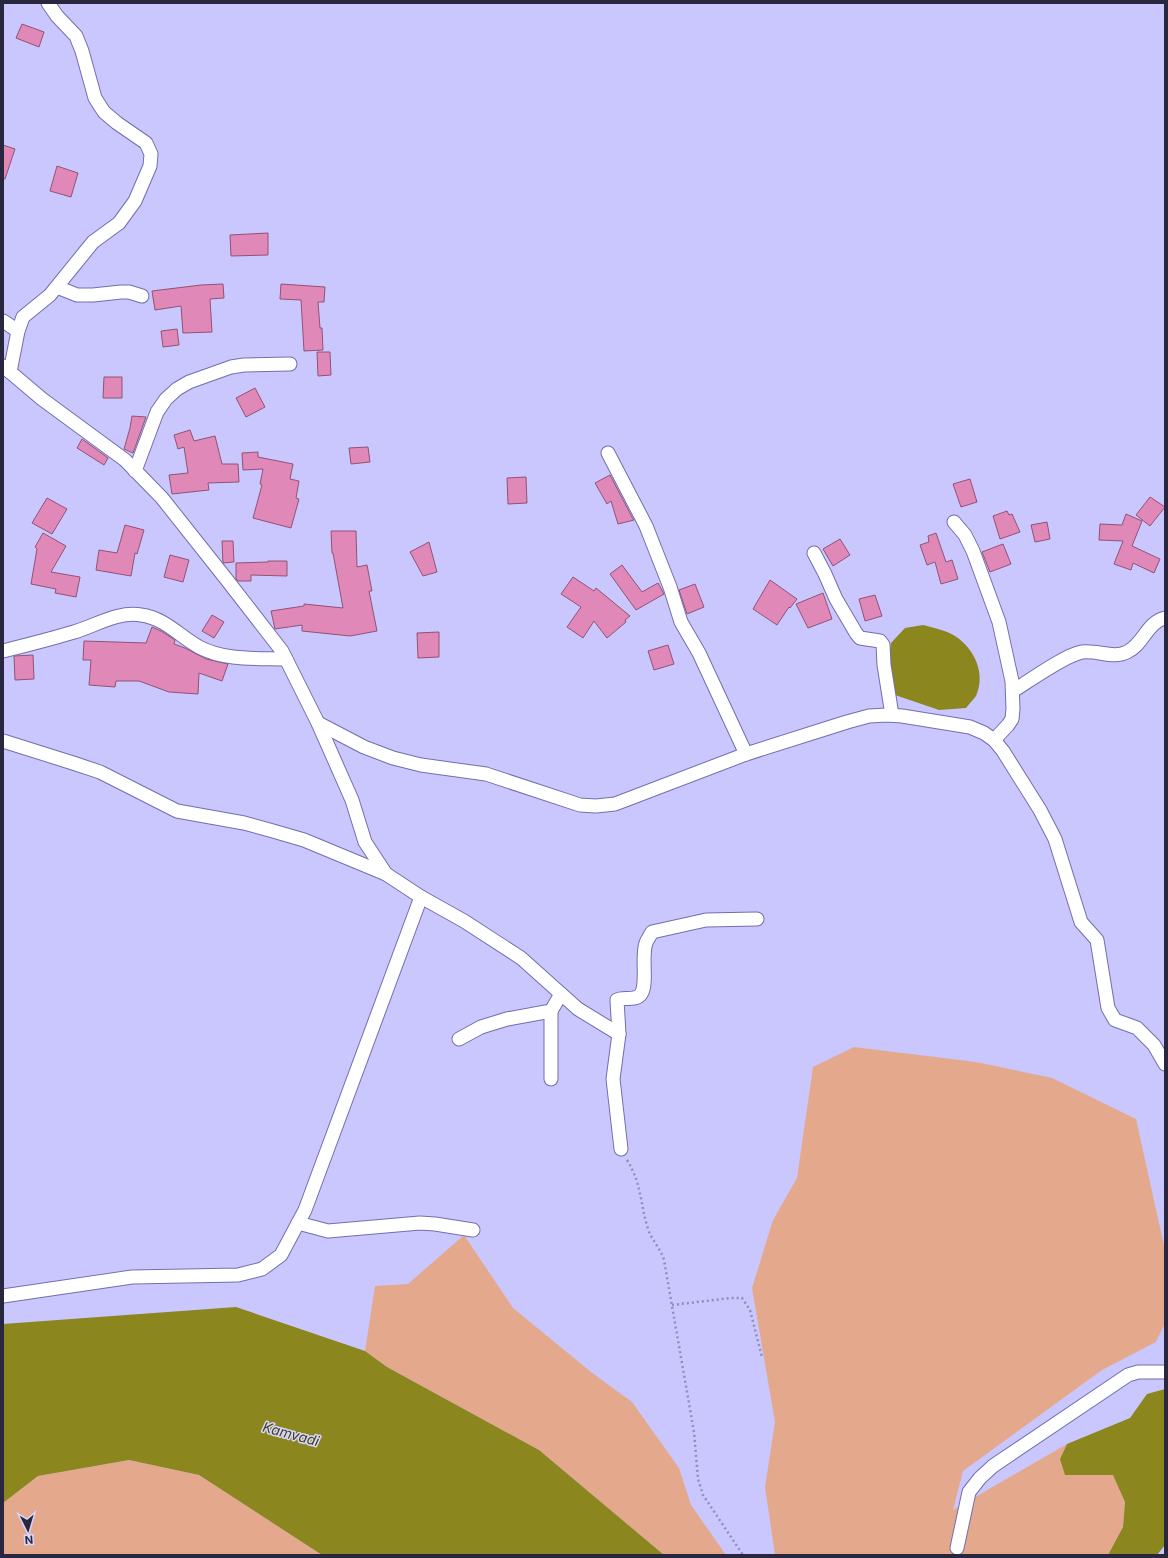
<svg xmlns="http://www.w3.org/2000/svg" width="1168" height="1558" font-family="Inter,sans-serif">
<rect width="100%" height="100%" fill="#c9c7fd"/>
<g fill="#e4a98d">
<path d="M854,1047L976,1062L1052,1078L1136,1119L1165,1250V1323L1156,1342L1102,1370L963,1471L953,1510L1067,1444L1060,1459L1113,1474L1125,1502L1123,1527L1108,1555H775L765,1487L775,1422L752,1288L773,1220L797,1178L813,1067Z"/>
<path d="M464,1235L513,1308L591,1372L632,1402L679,1468L691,1505L726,1555H664L539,1450L387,1367L365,1351L375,1286L408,1284Z"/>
<path d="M129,1460L199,1475L322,1555H3V1503L38,1476Z"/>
</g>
<g fill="#8b861e">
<path d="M923,625C934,628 946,630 955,636C975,649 986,674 976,696C973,700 969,704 966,708L939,710L895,695L888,664L891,643L905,628Z"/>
<path d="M236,1307L365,1351L387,1367L539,1450L664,1555H322L199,1475L129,1460L38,1476L3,1503V1324Z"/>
<path d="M1165,1389V1545L1157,1555H1108L1123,1527L1125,1502L1113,1475H1065L1060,1459L1067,1444L1130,1418L1147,1394Z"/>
</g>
<g fill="#e089b8" stroke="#915274">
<path d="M22,24L44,32L39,47L16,38Z"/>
<path d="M3,145L15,149L5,179H3Z"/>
<path d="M57,166L78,173L71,197L50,191Z"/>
<path d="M268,233V255L231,256L230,235Z"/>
<path d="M223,284L224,298L210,299L212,332L183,333L181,306L155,310L152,291L201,285Z"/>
<path d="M281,284L325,287L324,302H318L320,328H322L323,350L304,351L301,300L280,299Z"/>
<path d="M177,329L179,345L163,347L161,331Z"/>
<path d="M317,352H330L331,375L318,376Z"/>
<path d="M104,377H122V398H103Z"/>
<path d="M255,388L265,407L246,417L236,398Z"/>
<path d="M132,416L146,417L133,453L124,449L130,428Z"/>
<path d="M190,430L194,441L215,436L222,464H238L239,482L208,483L209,490L172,494L169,475L188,473L184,447L178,449L174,435Z"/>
<path d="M82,439L108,458L104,465L77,448Z"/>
<path d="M368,447L370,462L351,464L349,448Z"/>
<path d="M258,452V457L293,464L290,479L299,481L296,498L299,499L291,528L253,518L262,485L260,484L263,469L243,470L242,453Z"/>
<path d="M610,475L633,519L634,520L618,524L611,501L607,504L595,483Z"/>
<path d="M526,477L527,503L508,504L507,478Z"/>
<path d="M970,479L977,502L961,507L953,484Z"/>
<path d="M1150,497L1165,507L1150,526L1136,515Z"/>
<path d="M47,498L67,509L52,534L32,523Z"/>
<path d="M1007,511L1009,515L1012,514L1020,532L1000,539L993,516Z"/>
<path d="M1126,514L1142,521L1132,546L1160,559L1154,573L1133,563L1131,570L1114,564L1123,541L1099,540L1100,524L1122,525Z"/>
<path d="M1047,522L1050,539L1035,542L1031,525Z"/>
<path d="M125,525L144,530L137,554L135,553L131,576L96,570L99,550L117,553Z"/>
<path d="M331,531H356L357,567L367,565L372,591H369L377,631L350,636L302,631V625L275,629L271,611L304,606V604L343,608L333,553H332Z"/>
<path d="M43,533L66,546L51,572L80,577L76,597L55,593L56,589L31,584L37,549L35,547Z"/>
<path d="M936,533L946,562L952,560L958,579L941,584L935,562L927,565L920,545L929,542L928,536Z"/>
<path d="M840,539L850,555L833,566L823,549Z"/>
<path d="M222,541H233L234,562L223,563Z"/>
<path d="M429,542L437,572L423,576L410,552Z"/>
<path d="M1003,544L1011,564L990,572L982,552Z"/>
<path d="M170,555L189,560L183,582L164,577Z"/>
<path d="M268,561H287V576L251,575V581H238L236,579V563L268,562Z"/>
<path d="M622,565L642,592L658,583L664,594L636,610L610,574Z"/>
<path d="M573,577L594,591L596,588L630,616L625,620L626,622L607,638L594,621L583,638L567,627L581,607L561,594Z"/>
<path d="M770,580L797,599L790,608L789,607L777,625L753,609Z"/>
<path d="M695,584L704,607L687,614L679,590Z"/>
<path d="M823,593L832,619L808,628L796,604Z"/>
<path d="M875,595L882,616L865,621L859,599Z"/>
<path d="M212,615L224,622L214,638L202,631Z"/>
<path d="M152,627L161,631L175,640L174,644L185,648L206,659L228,664L222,681L199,673L198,694L169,692L139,681H116L115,687L89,685L91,660H83L84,641L146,643Z"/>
<path d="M439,632V657L418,658L417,633Z"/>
<path d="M668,645L674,664L654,670L648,651Z"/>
<path d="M33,655L34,679L15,680L14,656Z"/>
</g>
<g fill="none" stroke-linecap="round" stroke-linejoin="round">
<g stroke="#736eac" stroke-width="15">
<g id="minor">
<path d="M57,287L77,295H93L121,292H129L142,296"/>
<path d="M3,321L18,331"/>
<path d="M3,366L42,399L125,460L162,498L227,580L282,651L318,723L352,800L365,842L386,874L421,897L305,1210L281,1255L262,1269L238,1275L132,1277L3,1296"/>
<path d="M10,372L18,331L23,317L50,295L93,242L119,223L135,201L150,166L151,154L146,143L117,123L104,112L95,98L82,51L76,36L57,16L48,3"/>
<path d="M608,453L646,526L670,587L681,622L699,653L746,754"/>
<path d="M135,471L157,412L166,399L177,389L189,382L231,367L244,365L290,364"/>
<path d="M954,522L965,535L973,551L999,622L1012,681L1013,709L1012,719L1008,725L994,740"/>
<path d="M814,553L825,574L836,599L856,633L860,638L880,641L883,645L884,665L892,715"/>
<path d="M3,651C27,645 51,639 74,632C95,626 118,611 141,615C165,618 179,636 199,647C225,661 258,658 286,659"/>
<path d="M1013,691C1029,681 1065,655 1082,652C1097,650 1114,659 1127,652C1143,645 1147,622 1165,618"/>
<path d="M318,723L364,747L393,758L421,765L486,774L580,805L596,806L615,804L746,754L847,722L869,716L887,715L902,716L970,727L984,733L994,740L1003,751L1040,810L1055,839L1081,922L1097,940L1108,1008L1115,1020L1137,1028L1154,1045L1165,1064"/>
<path d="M3,741L76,764L100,772L177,811L244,823L273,831L304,840L386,874"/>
<path d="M421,897L464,921L521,958L578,1009L619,1034"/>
<path d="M551,1011V1079"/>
<path d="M459,1039L481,1027L507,1019L551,1011L561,994"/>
<path d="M621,1149L613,1079L619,1034L617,1000C624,996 635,1002 641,994C648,984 641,956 646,943C647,940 650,936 652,932L706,920L757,919"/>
<path d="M298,1223L328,1231L420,1223L435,1224L473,1230"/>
<path d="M957,1548L969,1492L980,1478L993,1466L1128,1375L1138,1372H1165"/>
</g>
</g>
<g stroke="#908eba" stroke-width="2.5" stroke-dasharray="2 3" stroke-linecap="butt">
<path d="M627,1160C642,1184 640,1204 648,1229C652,1241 660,1247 664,1260L694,1432L698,1479L703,1495L743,1555"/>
<path d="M672,1305L731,1298H742L750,1310L762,1357"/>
</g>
<use href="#minor" stroke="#fff" stroke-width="13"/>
</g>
<g text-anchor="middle" stroke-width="3" stroke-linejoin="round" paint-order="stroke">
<g font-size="14" font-style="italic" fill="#44421a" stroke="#d7d6ff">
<text transform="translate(291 1434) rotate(15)" y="5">Kamvadi</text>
</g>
</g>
<rect width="1168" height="1558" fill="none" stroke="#292640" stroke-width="8"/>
<g transform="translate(28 1530) rotate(175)" stroke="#d7d6ff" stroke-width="3" paint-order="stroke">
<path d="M0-3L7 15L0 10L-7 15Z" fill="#292640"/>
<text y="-6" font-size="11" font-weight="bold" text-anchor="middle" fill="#292640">N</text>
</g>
</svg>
